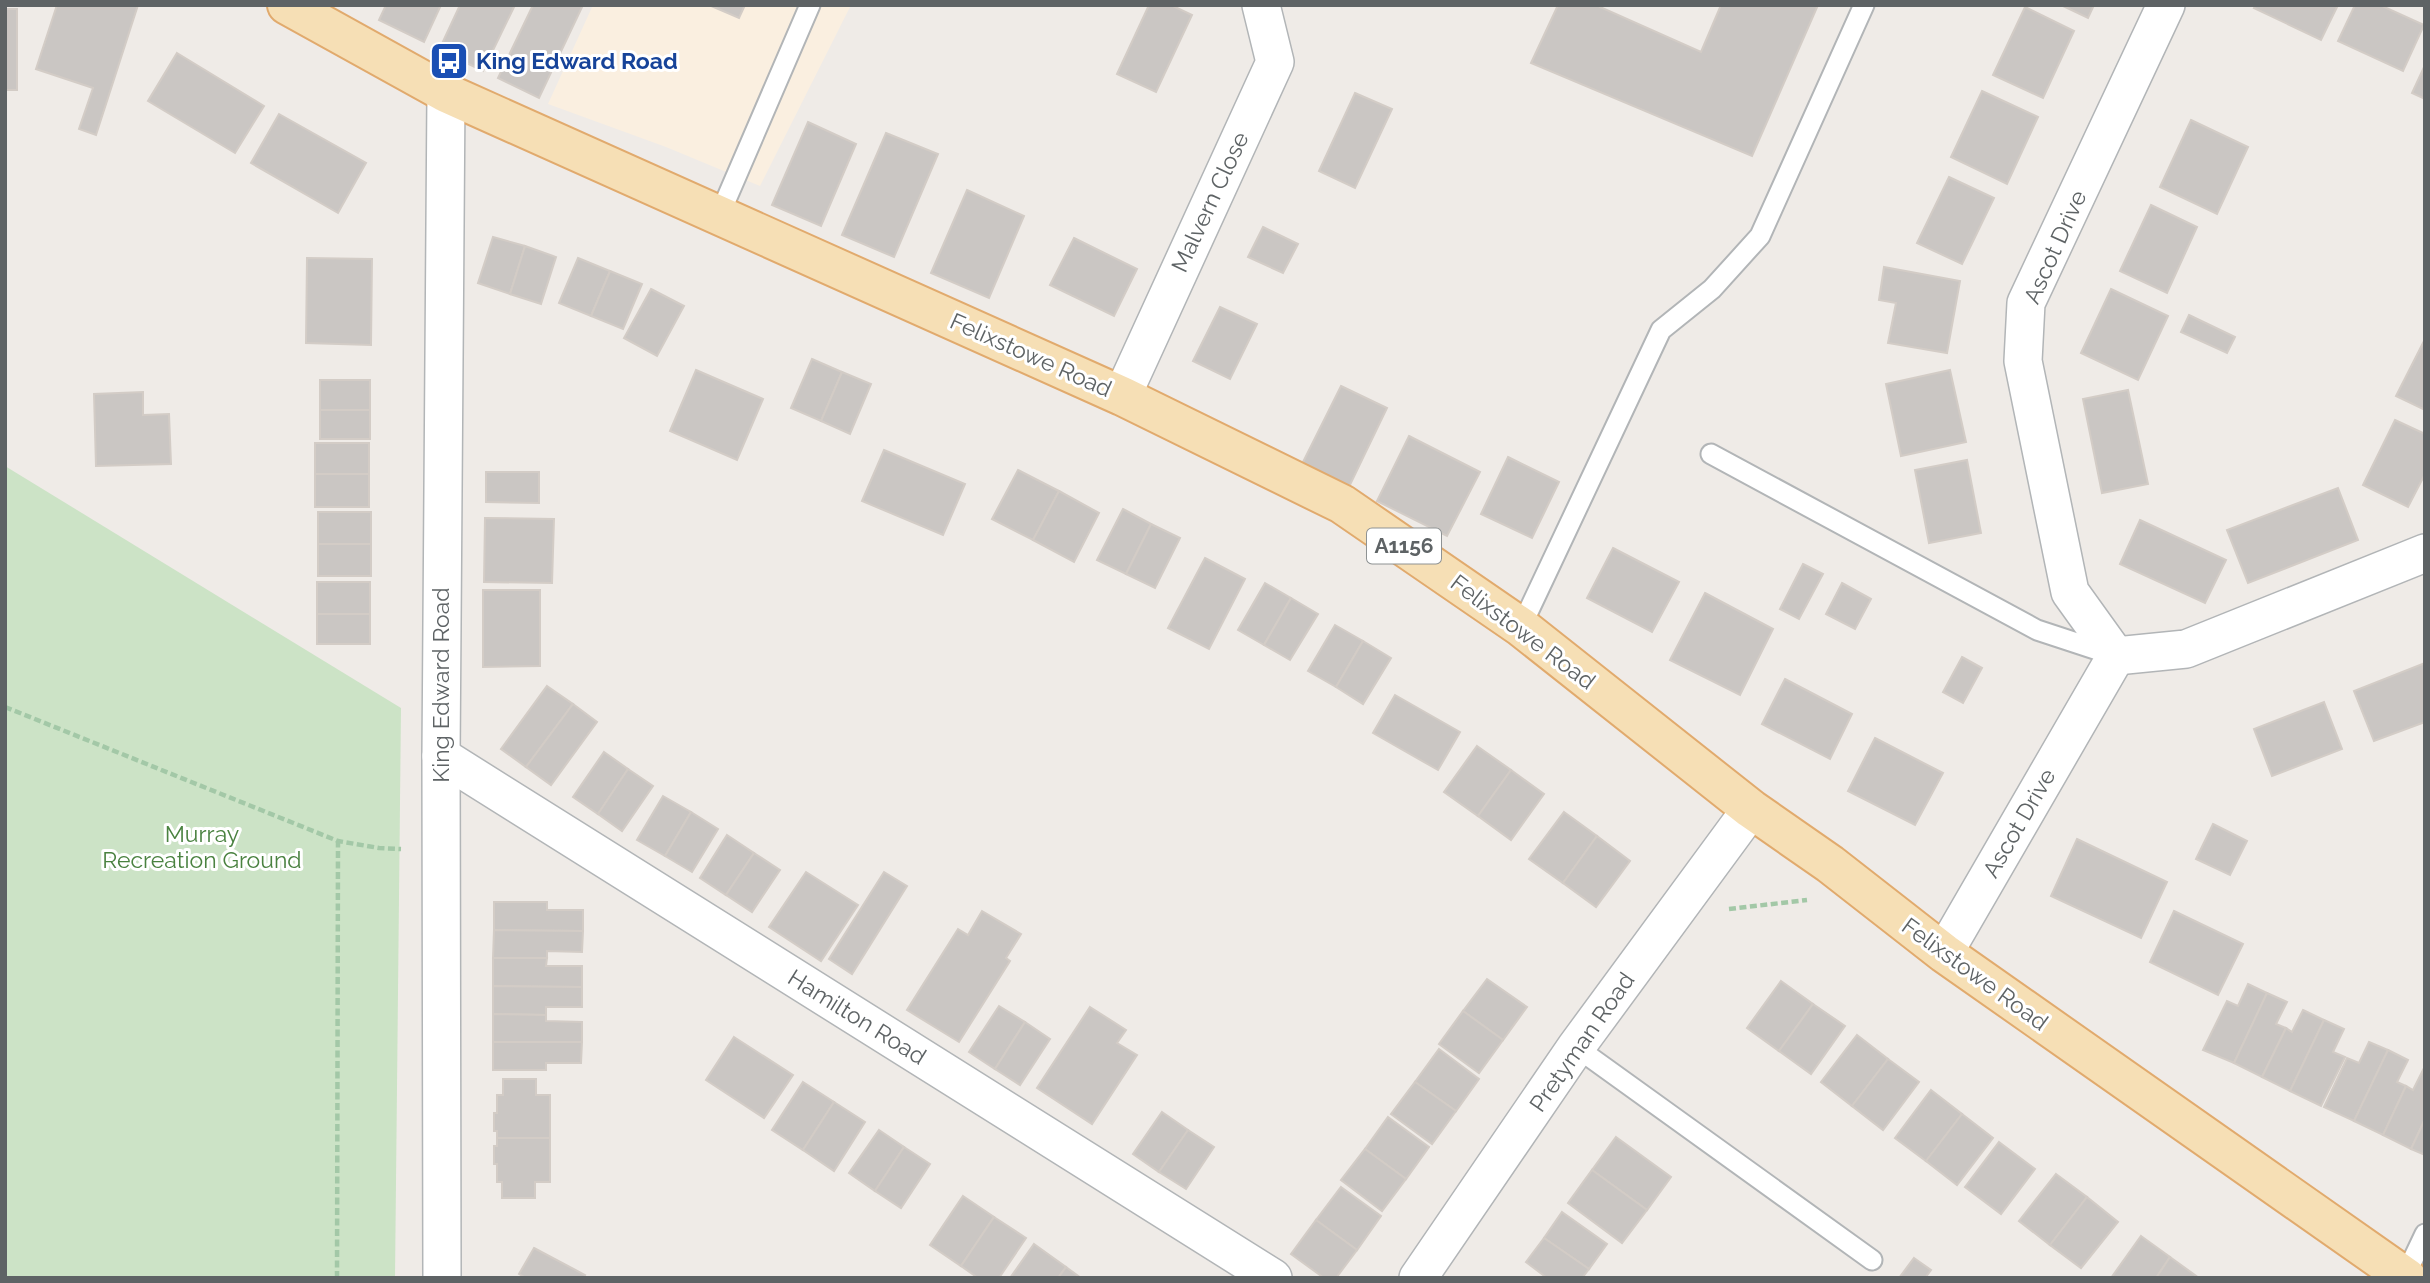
<svg xmlns="http://www.w3.org/2000/svg" width="2430" height="1283" font-family="Raleway,sans-serif">
<rect width="100%" height="100%" fill="#efebe7"/>
<path fill="#faefe0" d="M593,5H851L760,186L666,147L548,104Z"/>
<path fill="#cce3c6" d="M5,466L401,708L395,1278H5Z"/>
<g fill="#cac6c3" stroke="#d3ccc6" stroke-width="2">
<path d="M57,5H138L96,135L79,129L93,88L36,69Z"/>
<path d="M386,5H441L424,42L379,20Z"/>
<path d="M460,5H515L483,71L439,50Z"/>
<path d="M533,5H583L539,98L498,78Z"/>
<path d="M709,5H745L739,18Z"/>
<path d="M1149,5H1171L1192,15L1156,92L1117,74Z"/>
<path d="M1558,5H1601L1600,7L1701,52L1721,5H1818L1752,156L1531,63Z"/>
<path d="M2061,5H2094L2088,18Z"/>
<path d="M2256,5H2338L2321,40L2254,8Z"/>
<path d="M2355,5H2380L2424,25L2403,71L2338,41Z"/>
<path d="M2025,7L2074,31L2043,98L1993,75Z"/>
<rect x="5" y="9" width="12" height="81"/>
<path d="M177,53L264,106L235,153L148,101Z"/>
<path d="M2425,65V99L2412,93Z"/>
<path d="M1982,91L2038,117L2007,184L1951,157Z"/>
<path d="M1355,93L1392,109L1355,188L1319,171Z"/>
<path d="M279,114L366,163L338,213L251,163Z"/>
<path d="M2191,120L2248,147L2217,214L2160,187Z"/>
<path d="M808,122L856,144L821,226L772,205Z"/>
<path d="M886,133L938,154L894,257L842,235Z"/>
<path d="M1949,177L1994,198L1962,264L1917,243Z"/>
<path d="M967,190L1024,216L989,298L931,273Z"/>
<path d="M2151,205L2197,227L2167,293L2120,271Z"/>
<path d="M1263,227L1298,244L1283,273L1248,257Z"/>
<path d="M493,237L525,246L510,294L478,283Z"/>
<path d="M1074,238L1137,269L1114,316L1050,285Z"/>
<path d="M525,246L556,257L541,304L510,294Z"/>
<path d="M307,258L372,259L371,345L306,343Z"/>
<path d="M578,258L610,271L591,316L559,303Z"/>
<path d="M1884,267L1960,281L1947,353L1888,343L1896,303L1879,300Z"/>
<path d="M610,271L642,284L623,329L591,316Z"/>
<path d="M651,289L684,306L657,356L624,338Z"/>
<path d="M2111,289L2168,316L2138,380L2081,353Z"/>
<path d="M1220,307L1257,324L1230,379L1193,361Z"/>
<path d="M2189,315L2235,337L2227,353L2181,332Z"/>
<path d="M2425,339V410L2396,396Z"/>
<path d="M812,359L842,372L821,421L791,408Z"/>
<path d="M696,370L763,399L737,460L670,431Z"/>
<path d="M1950,370L1966,442L1901,456L1886,384Z"/>
<path d="M842,372L871,384L850,434L821,421Z"/>
<rect x="320" y="380" width="50" height="30"/>
<path d="M1341,386L1387,408L1349,487L1302,464Z"/>
<path d="M2128,390L2148,484L2102,493L2083,399Z"/>
<path d="M143,392V415L169,414L171,464L96,466L94,394Z"/>
<rect x="320" y="410" width="50" height="29"/>
<path d="M2395,420L2425,434V474L2408,507L2363,485Z"/>
<path d="M1409,436L1480,472L1447,536L1377,501Z"/>
<rect x="315" y="443" width="54" height="31"/>
<path d="M884,450L965,484L943,535L862,501Z"/>
<path d="M1508,457L1559,482L1532,538L1481,514Z"/>
<path d="M1967,460L1981,533L1929,543L1915,470Z"/>
<path d="M1018,470L1059,491L1033,540L992,519Z"/>
<path d="M486,472H539V503L486,502Z"/>
<rect x="315" y="474" width="54" height="33"/>
<path d="M2338,488L2358,540L2248,583L2227,530Z"/>
<path d="M1059,491L1099,513L1074,562L1033,540Z"/>
<path d="M1123,509L1151,524L1126,574L1097,560Z"/>
<rect x="318" y="512" width="53" height="32"/>
<path d="M485,518L554,519L552,583L484,582Z"/>
<path d="M2140,520L2226,560L2205,603L2120,564Z"/>
<path d="M1151,524L1180,538L1155,588L1126,574Z"/>
<rect x="318" y="544" width="53" height="32"/>
<path d="M1613,548L1679,582L1652,632L1587,598Z"/>
<path d="M1205,558L1245,579L1209,649L1168,628Z"/>
<path d="M1803,564L1823,574L1799,619L1780,609Z"/>
<rect x="317" y="582" width="53" height="32"/>
<path d="M1265,583L1291,598L1264,645L1238,630Z"/>
<path d="M1842,583L1871,599L1855,629L1826,614Z"/>
<path d="M483,590H540V666L483,667Z"/>
<path d="M1705,593L1773,629L1740,695L1670,660Z"/>
<path d="M1291,598L1318,614L1290,660L1264,645Z"/>
<rect x="317" y="614" width="53" height="30"/>
<path d="M1335,625L1363,641L1336,687L1308,671Z"/>
<path d="M1363,641L1391,658L1363,704L1336,687Z"/>
<path d="M1962,657L1982,668L1963,703L1943,692Z"/>
<path d="M2425,663V722L2374,741L2354,691Z"/>
<path d="M1785,679L1852,714L1830,759L1762,724Z"/>
<path d="M547,686L573,704L526,767L501,749Z"/>
<path d="M1395,695L1460,732L1438,770L1373,733Z"/>
<path d="M2324,702L2342,749L2272,776L2254,729Z"/>
<path d="M573,704L597,722L551,785L526,767Z"/>
<path d="M1875,738L1943,773L1915,825L1848,791Z"/>
<path d="M1477,746L1511,770L1478,816L1444,792Z"/>
<path d="M604,752L628,769L598,814L573,797Z"/>
<path d="M628,769L653,786L622,831L598,814Z"/>
<path d="M1511,770L1544,794L1511,840L1478,816Z"/>
<path d="M663,796L691,812L665,856L637,840Z"/>
<path d="M691,812L718,829L692,872L665,856Z"/>
<path d="M1564,812L1597,836L1563,883L1529,859Z"/>
<path d="M2213,824L2247,841L2230,875L2196,859Z"/>
<path d="M727,835L754,853L726,895L700,878Z"/>
<path d="M1597,836L1630,861L1596,907L1563,883Z"/>
<path d="M2077,839L2167,882L2141,938L2051,896Z"/>
<path d="M754,853L780,870L752,912L726,895Z"/>
<path d="M806,872L858,905L821,961L769,927Z"/>
<path d="M884,872L907,886L852,974L829,959Z"/>
<path d="M494,902H547V910H583V931L494,930Z"/>
<path d="M982,911L1021,934L1006,958L1010,961L959,1042L907,1010L958,929L968,935Z"/>
<path d="M2174,911L2243,944L2218,995L2150,962Z"/>
<path d="M494,930L583,931L582,952L547,951V958H493Z"/>
<path d="M493,958H547L546,966H582V987L493,986Z"/>
<path d="M1487,979L1527,1007L1503,1040L1463,1011Z"/>
<path d="M1781,981L1813,1004L1779,1051L1747,1028Z"/>
<path d="M2248,984L2267,993L2234,1063L2203,1050L2227,1001L2238,1006Z"/>
<path d="M493,986L582,987V1007H546V1015L493,1014Z"/>
<path d="M2267,993L2287,1002L2276,1024L2286,1028L2262,1077L2234,1063Z"/>
<path d="M1813,1004L1845,1026L1811,1074L1779,1051Z"/>
<path d="M999,1006L1025,1022L995,1069L969,1052Z"/>
<path d="M1090,1007L1126,1030L1117,1043L1137,1055L1092,1124L1037,1088Z"/>
<path d="M2303,1010L2324,1020L2290,1091L2262,1077L2286,1028L2292,1032Z"/>
<path d="M1463,1011L1503,1040L1479,1073L1439,1044Z"/>
<path d="M493,1014L546,1015V1021L582,1022V1042H493Z"/>
<path d="M2324,1020L2344,1029L2333,1052L2345,1057L2321,1106L2290,1091Z"/>
<path d="M1025,1022L1050,1039L1020,1085L995,1069Z"/>
<path d="M1857,1035L1888,1059L1852,1106L1821,1082Z"/>
<path d="M734,1037L793,1075L764,1118L706,1080Z"/>
<path d="M493,1042H582L581,1063H546V1070H493Z"/>
<path d="M2369,1042L2388,1050L2354,1121L2324,1107L2347,1058L2359,1063Z"/>
<path d="M1439,1049L1479,1079L1456,1111L1415,1082Z"/>
<path d="M2388,1050L2408,1060L2397,1082L2406,1086L2383,1135L2354,1121Z"/>
<path d="M1888,1059L1919,1082L1883,1130L1852,1106Z"/>
<path d="M2424,1068L2425,1119L2411,1149L2383,1135L2406,1086L2413,1090Z"/>
<path d="M503,1079H536V1095H550V1138H497V1131H494V1113H497V1095H503Z"/>
<path d="M803,1082L834,1102L803,1150L772,1130Z"/>
<path d="M1415,1082L1456,1111L1432,1144L1391,1114Z"/>
<path d="M1931,1090L1962,1114L1926,1161L1895,1138Z"/>
<path d="M834,1102L865,1122L834,1171L803,1150Z"/>
<path d="M1162,1112L1188,1130L1159,1172L1133,1154Z"/>
<path d="M1962,1114L1993,1138L1957,1185L1926,1161Z"/>
<path d="M1388,1117L1429,1147L1406,1179L1365,1149Z"/>
<path d="M2425,1119V1155L2411,1149Z"/>
<path d="M879,1130L904,1147L875,1191L849,1173Z"/>
<path d="M1188,1130L1214,1147L1186,1189L1159,1172Z"/>
<path d="M1616,1137L1671,1177L1647,1210L1592,1170Z"/>
<path d="M497,1138H550V1182H535V1198H502V1182H497V1164H494V1146H497Z"/>
<path d="M1999,1142L2035,1169L2001,1214L1965,1187Z"/>
<path d="M904,1147L930,1164L901,1208L875,1191Z"/>
<path d="M1365,1149L1406,1179L1382,1211L1341,1180Z"/>
<path d="M1592,1170L1647,1210L1622,1243L1568,1203Z"/>
<path d="M2056,1174L2087,1197L2050,1245L2019,1221Z"/>
<path d="M1341,1187L1381,1216L1357,1250L1316,1220Z"/>
<path d="M963,1196L994,1217L961,1266L930,1245Z"/>
<path d="M2087,1197L2118,1222L2081,1268L2050,1245Z"/>
<path d="M1562,1212L1607,1244L1589,1269L1544,1238Z"/>
<path d="M994,1217L1026,1238L999,1278H978L961,1266Z"/>
<path d="M1316,1220L1357,1250L1336,1278H1324L1291,1254Z"/>
<path d="M2141,1236L2170,1257L2156,1278H2111Z"/>
<path d="M1544,1238L1589,1269L1582,1278H1547L1526,1262Z"/>
<path d="M1034,1244L1066,1267L1058,1278H1010Z"/>
<path d="M534,1248L585,1275L583,1278H526L519,1274Z"/>
<path d="M2170,1257L2199,1278H2156Z"/>
<path d="M1914,1258L1931,1270L1925,1278H1899Z"/>
<path d="M1066,1267L1081,1278H1058Z"/>
</g>
<g fill="none" stroke-linecap="round" stroke-linejoin="round">
<g stroke="#b2b5b7" stroke-width="23">
<g id="service">
<path d="M719,216L810,5"/>
<path d="M1711,454L2037,630L2110,654"/>
<path d="M1521,627L1661,330L1712,289L1760,236L1864,5"/>
<path d="M1576,1047L1872,1260"/>
<path d="M2405,1276L2425,1234"/>
</g>
</g>
<g stroke="#b2b5b7" stroke-width="40">
<g id="minor">
<path d="M1122,396L1275,62L1261,5"/>
<path d="M2116,656L2070,592L2023,361L2026,303L2166,5"/>
<path d="M2116,656L2186,649L2425,553"/>
<path d="M441,756L1273,1278"/>
<path d="M1944,953L2116,656"/>
<path d="M442,1278L441,756L446,93"/>
<path d="M1418,1278L1576,1047L1751,809"/>
</g>
</g>
<g stroke="#e1aa6d" stroke-width="42">
<path id="primary" d="M287,5L446,93L1122,396L1342,504L1521,627L1751,809L1830,864L1944,953L2407,1278"/>
</g>
<g stroke="#a3c8a7" stroke-width="4.5" stroke-dasharray="7 3.5" stroke-linecap="butt">
<path d="M5,707L338,841L379,848L401,849"/>
<path d="M1729,909L1807,900"/>
<path d="M337,1278L338,841"/>
</g>
<use href="#service" stroke="#fff" stroke-width="19"/>
<use href="#minor" stroke="#fff" stroke-width="37"/>
<use href="#primary" stroke="#f6dfb5" stroke-width="38"/>
</g>
<defs>
<g id="bus-square" transform="scale(2.0125)"><rect x="-9" y="-9" width="18" height="18" rx="4" fill="#1a4fb4" stroke="#fff"/><path d="M-5-6H5V4H4V6H2V4H-2V6H-4V4H-5ZM-3.5-4V0h7V-4ZM-3.5 1.2v1.5H-2V1.2ZM2 1.2v1.5H3.5V1.2Z" fill="#fff"/></g>
</defs>
<g fill-rule="evenodd">
<use href="#bus-square" x="449" y="61"/>
</g>
<g text-anchor="middle" stroke-width="6" stroke-linejoin="round" paint-order="stroke">
<rect fill="#fff" stroke="#8e9293" stroke-width="2" x="1367" y="528.5" width="74" height="35" rx="5"/>
<g font-size="21" font-weight="bold" fill="#5e6365">
<text x="1404" y="553">A1156</text>
</g>
<g font-size="23" font-weight="bold" fill="#164399" stroke="#fff" text-anchor="start">
<text x="476" y="69">King Edward Road</text>
</g>
<g font-size="23" fill="#5e6365" stroke="#fff">
<text transform="translate(1210 202) rotate(-65)" y="8">Malvern Close</text>
<text transform="translate(2055 247) rotate(-66)" y="8">Ascot Drive</text>
<text transform="translate(1031 355) rotate(24)" y="8">Felixstowe Road</text>
<text transform="translate(1523 632) rotate(37)" y="8">Felixstowe Road</text>
<text transform="translate(441 685) rotate(-90)" y="8">King Edward Road</text>
<text transform="translate(2019 823) rotate(-60)" y="8">Ascot Drive</text>
<text transform="translate(1975 974) rotate(36)" y="8">Felixstowe Road</text>
<text transform="translate(857 1017) rotate(32)" y="8">Hamilton Road</text>
<text transform="translate(1582 1042) rotate(-55)" y="8">Pretyman Road</text>
</g>
<g font-size="23" fill="#4a8240" stroke="#fff">
<text x="202" y="842">Murray<tspan x="202" dy="26">Recreation Ground</tspan></text>
</g>
</g>
<rect width="2430" height="1283" fill="none" stroke="#5e6365" stroke-width="14"/>
</svg>
